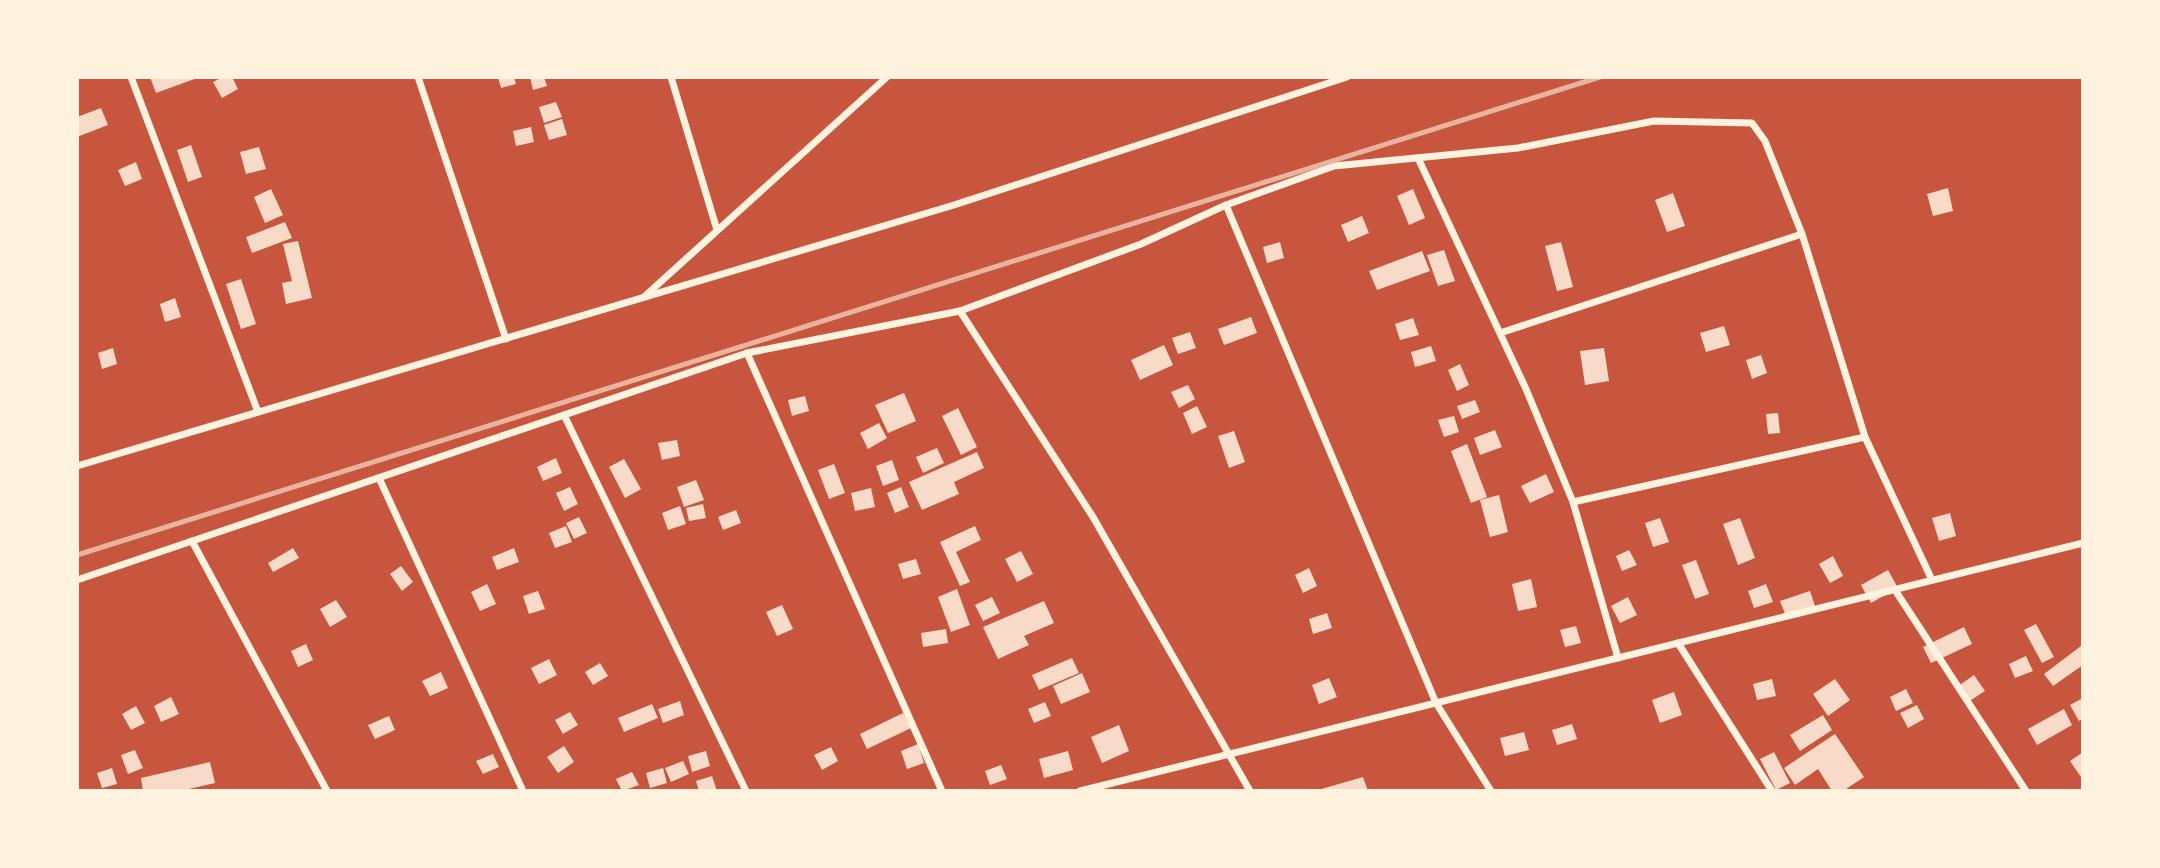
<svg xmlns="http://www.w3.org/2000/svg" width="2160" height="868" font-family="Signika,sans-serif">
<rect width="100%" height="100%" fill="#c8553d"/>
<g fill="#f7dbc8">
<path d="M150,77H200L156,93Z"/>
<path d="M223,77H232L238,89L222,98L213,82Z"/>
<path d="M498,77H514L516,84L501,88Z"/>
<path d="M530,77H544L547,86L533,90Z"/>
<path d="M556,102L562,117L544,123L539,107Z"/>
<path d="M101,108L108,125L77,137V117Z"/>
<path d="M562,119L567,135L549,140L544,125Z"/>
<path d="M531,127L534,142L516,146L513,131Z"/>
<path d="M191,145L202,177L188,182L177,150Z"/>
<path d="M259,147L266,169L246,174L240,152Z"/>
<path d="M136,162L142,179L125,186L118,170Z"/>
<path d="M1948,188L1953,211L1933,216L1927,194Z"/>
<path d="M271,189L283,215L265,223L254,197Z"/>
<path d="M1413,189L1425,218L1409,225L1397,196Z"/>
<path d="M1673,193L1685,226L1667,232L1655,200Z"/>
<path d="M1362,216L1369,233L1348,242L1341,225Z"/>
<path d="M285,222L292,238L252,253L246,237Z"/>
<path d="M298,241L312,298L286,304L282,283L292,281L283,244Z"/>
<path d="M1280,242L1284,258L1267,263L1263,247Z"/>
<path d="M1561,242L1573,287L1557,291L1545,246Z"/>
<path d="M1444,250L1455,281L1438,286L1427,255Z"/>
<path d="M1422,251L1430,271L1377,290L1369,271Z"/>
<path d="M241,279L256,324L241,329L226,284Z"/>
<path d="M175,298L181,317L165,322L160,304Z"/>
<path d="M1251,317L1257,333L1224,345L1218,329Z"/>
<path d="M1413,318L1419,335L1400,340L1395,324Z"/>
<path d="M1724,326L1730,345L1706,352L1700,333Z"/>
<path d="M1190,332L1196,348L1178,354L1172,338Z"/>
<path d="M1164,345L1173,365L1140,380L1131,360Z"/>
<path d="M1431,346L1436,361L1415,367L1411,352Z"/>
<path d="M113,348L117,364L102,369L98,353Z"/>
<path d="M1604,348L1609,381L1585,385L1580,351Z"/>
<path d="M1761,355L1767,373L1752,379L1746,360Z"/>
<path d="M1460,364L1469,385L1457,391L1448,370Z"/>
<path d="M1188,385L1195,399L1179,408L1171,392Z"/>
<path d="M904,393L916,421L888,433L875,405Z"/>
<path d="M805,396L809,411L792,416L788,400Z"/>
<path d="M1475,400L1480,412L1462,419L1457,406Z"/>
<path d="M1197,406L1207,427L1192,434L1183,413Z"/>
<path d="M958,408L977,447L961,455L942,416Z"/>
<path d="M1778,413L1780,433L1768,434L1766,414Z"/>
<path d="M1454,416L1459,432L1444,437L1438,420Z"/>
<path d="M879,423L887,438L868,449L860,433Z"/>
<path d="M1495,430L1502,447L1480,455L1474,438Z"/>
<path d="M1234,431L1245,462L1229,468L1218,436Z"/>
<path d="M677,440L680,456L662,460L658,443Z"/>
<path d="M1467,444L1487,497L1471,503L1451,451Z"/>
<path d="M937,448L944,463L923,473L916,457Z"/>
<path d="M977,452L984,468L954,482L959,494L922,510L909,482Z"/>
<path d="M556,458L562,473L543,481L537,467Z"/>
<path d="M624,459L641,489L625,498L609,467Z"/>
<path d="M892,460L899,480L883,486L876,466Z"/>
<path d="M834,464L845,493L829,499L818,470Z"/>
<path d="M1546,474L1554,492L1530,503L1521,486Z"/>
<path d="M696,480L704,500L684,507L677,487Z"/>
<path d="M570,487L578,504L564,511L556,493Z"/>
<path d="M901,487L909,507L895,513L887,493Z"/>
<path d="M871,488L875,507L855,511L851,493Z"/>
<path d="M1499,495L1508,532L1490,537L1480,500Z"/>
<path d="M703,504L706,518L689,521L686,508Z"/>
<path d="M680,506L686,524L668,530L662,513Z"/>
<path d="M736,510L741,523L723,530L718,517Z"/>
<path d="M1950,513L1956,536L1939,541L1932,518Z"/>
<path d="M579,517L587,533L574,539L566,523Z"/>
<path d="M1660,518L1669,542L1653,547L1645,523Z"/>
<path d="M1740,518L1755,558L1738,565L1723,524Z"/>
<path d="M566,526L572,542L555,548L549,533Z"/>
<path d="M975,526L981,540L956,552L970,582L960,586L940,542Z"/>
<path d="M293,548L299,558L273,572L268,563Z"/>
<path d="M514,548L519,562L497,570L492,557Z"/>
<path d="M1629,550L1637,565L1622,571L1616,556Z"/>
<path d="M1021,551L1033,574L1017,582L1005,559Z"/>
<path d="M1833,556L1843,576L1830,583L1819,564Z"/>
<path d="M916,559L921,574L903,579L898,564Z"/>
<path d="M1696,560L1709,594L1695,599L1682,565Z"/>
<path d="M401,566L413,582L402,591L390,574Z"/>
<path d="M1309,568L1317,586L1303,593L1295,575Z"/>
<path d="M1888,570L1898,588L1871,603L1861,585Z"/>
<path d="M1531,579L1537,607L1518,611L1512,584Z"/>
<path d="M487,584L496,604L480,611L471,592Z"/>
<path d="M1766,584L1773,602L1754,608L1748,591Z"/>
<path d="M957,589L970,625L951,632L938,597Z"/>
<path d="M538,591L545,609L529,614L523,596Z"/>
<path d="M1810,591L1815,606L1786,616L1780,601Z"/>
<path d="M992,597L1000,613L983,621L975,605Z"/>
<path d="M1628,597L1637,615L1620,623L1611,606Z"/>
<path d="M336,600L347,617L330,627L320,609Z"/>
<path d="M1044,601L1054,623L1024,636L1029,645L998,659L983,627Z"/>
<path d="M782,605L793,629L777,636L766,612Z"/>
<path d="M1327,613L1332,628L1313,634L1309,619Z"/>
<path d="M2036,624L2054,657L2042,663L2024,630Z"/>
<path d="M1576,626L1581,643L1565,647L1560,630Z"/>
<path d="M1964,627L1972,644L1931,663L1923,647Z"/>
<path d="M946,629L948,643L923,647L921,633Z"/>
<path d="M306,644L313,660L298,667L291,651Z"/>
<path d="M2081,646L2083,665L2053,686L2044,674Z"/>
<path d="M2026,656L2033,671L2015,678L2009,664Z"/>
<path d="M1072,658L1079,673L1039,690L1032,675Z"/>
<path d="M549,659L557,675L539,684L531,668Z"/>
<path d="M600,663L608,676L593,685L585,672Z"/>
<path d="M441,672L448,688L430,696L422,681Z"/>
<path d="M1082,673L1090,692L1061,704L1053,686Z"/>
<path d="M1974,675L1985,691L1968,702L1957,687Z"/>
<path d="M1329,678L1337,697L1319,704L1312,685Z"/>
<path d="M1772,679L1776,696L1757,700L1753,684Z"/>
<path d="M1835,679L1850,700L1828,716L1813,694Z"/>
<path d="M1906,689L1913,703L1896,711L1890,697Z"/>
<path d="M1674,692L1682,715L1660,723L1652,700Z"/>
<path d="M171,697L179,714L161,722L154,706Z"/>
<path d="M2083,698V718L2079,721L2070,705Z"/>
<path d="M680,701L684,715L663,723L658,709Z"/>
<path d="M1045,702L1051,716L1034,723L1028,709Z"/>
<path d="M652,704L658,718L624,732L618,718Z"/>
<path d="M1917,705L1924,719L1908,728L1900,713Z"/>
<path d="M136,706L145,723L131,730L122,714Z"/>
<path d="M2064,709L2072,725L2037,745L2028,729Z"/>
<path d="M570,712L578,725L563,734L555,720Z"/>
<path d="M903,713L911,728L867,749L860,734Z"/>
<path d="M1823,715L1832,730L1800,751L1790,735Z"/>
<path d="M389,716L395,730L375,739L368,725Z"/>
<path d="M1572,724L1577,739L1557,745L1552,730Z"/>
<path d="M1119,725L1129,751L1102,763L1091,737Z"/>
<path d="M1524,732L1529,750L1505,756L1500,738Z"/>
<path d="M1835,734L1864,777L1843,791H1832L1818,769L1795,785L1784,768Z"/>
<path d="M918,744L924,763L907,769L901,751Z"/>
<path d="M564,746L574,762L558,773L547,757Z"/>
<path d="M831,747L838,761L822,770L814,755Z"/>
<path d="M135,750L143,768L128,774L121,755Z"/>
<path d="M706,751L710,766L692,772L688,756Z"/>
<path d="M1068,751L1073,770L1044,778L1039,759Z"/>
<path d="M1774,752L1790,783L1776,790L1760,759Z"/>
<path d="M2083,752V780L2070,761Z"/>
<path d="M493,754L499,767L483,774L476,761Z"/>
<path d="M683,761L689,774L671,782L665,768Z"/>
<path d="M210,762L215,783L180,791H143L141,778Z"/>
<path d="M1001,765L1007,779L990,785L985,771Z"/>
<path d="M112,768L117,784L102,788L97,773Z"/>
<path d="M663,768L667,783L650,788L646,773Z"/>
<path d="M632,772L639,785L622,791L616,779Z"/>
<path d="M712,776L717,791H699L696,781Z"/>
<path d="M1363,777L1368,791H1318V790Z"/>
</g>
<g fill="none" stroke-linecap="round" stroke-linejoin="round">
<g stroke="#fff3e0" stroke-width="7">
<path d="M131,77L258,412"/>
<path d="M418,77L506,339"/>
<path d="M671,77L717,230"/>
<path d="M1418,158L1526,389L1573,502"/>
<path d="M1226,205L1436,703L1491,791"/>
<path d="M645,296L887,77"/>
<path d="M960,311L1093,517L1250,791"/>
<path d="M1500,333L1802,234"/>
<path d="M747,353L942,791"/>
<path d="M564,415L746,791"/>
<path d="M77,466L954,205L1347,77"/>
<path d="M379,478L523,791"/>
<path d="M192,541L327,791"/>
<path d="M77,580L747,353L960,311L1141,244L1226,205L1334,166L1518,148L1654,121L1752,123L1765,141L1802,234L1865,437L1932,580"/>
<path d="M1895,590L2026,791"/>
<path d="M1678,643L1772,791"/>
<path d="M1618,658L1573,502L1865,437"/>
<path d="M1080,791L2083,543"/>
</g>
<path stroke="#e9b49f" stroke-width="5" d="M77,555L1600,77"/>
</g>
<rect width="2160" height="868" fill="none" stroke="#fff3e0" stroke-width="158"/>
</svg>
